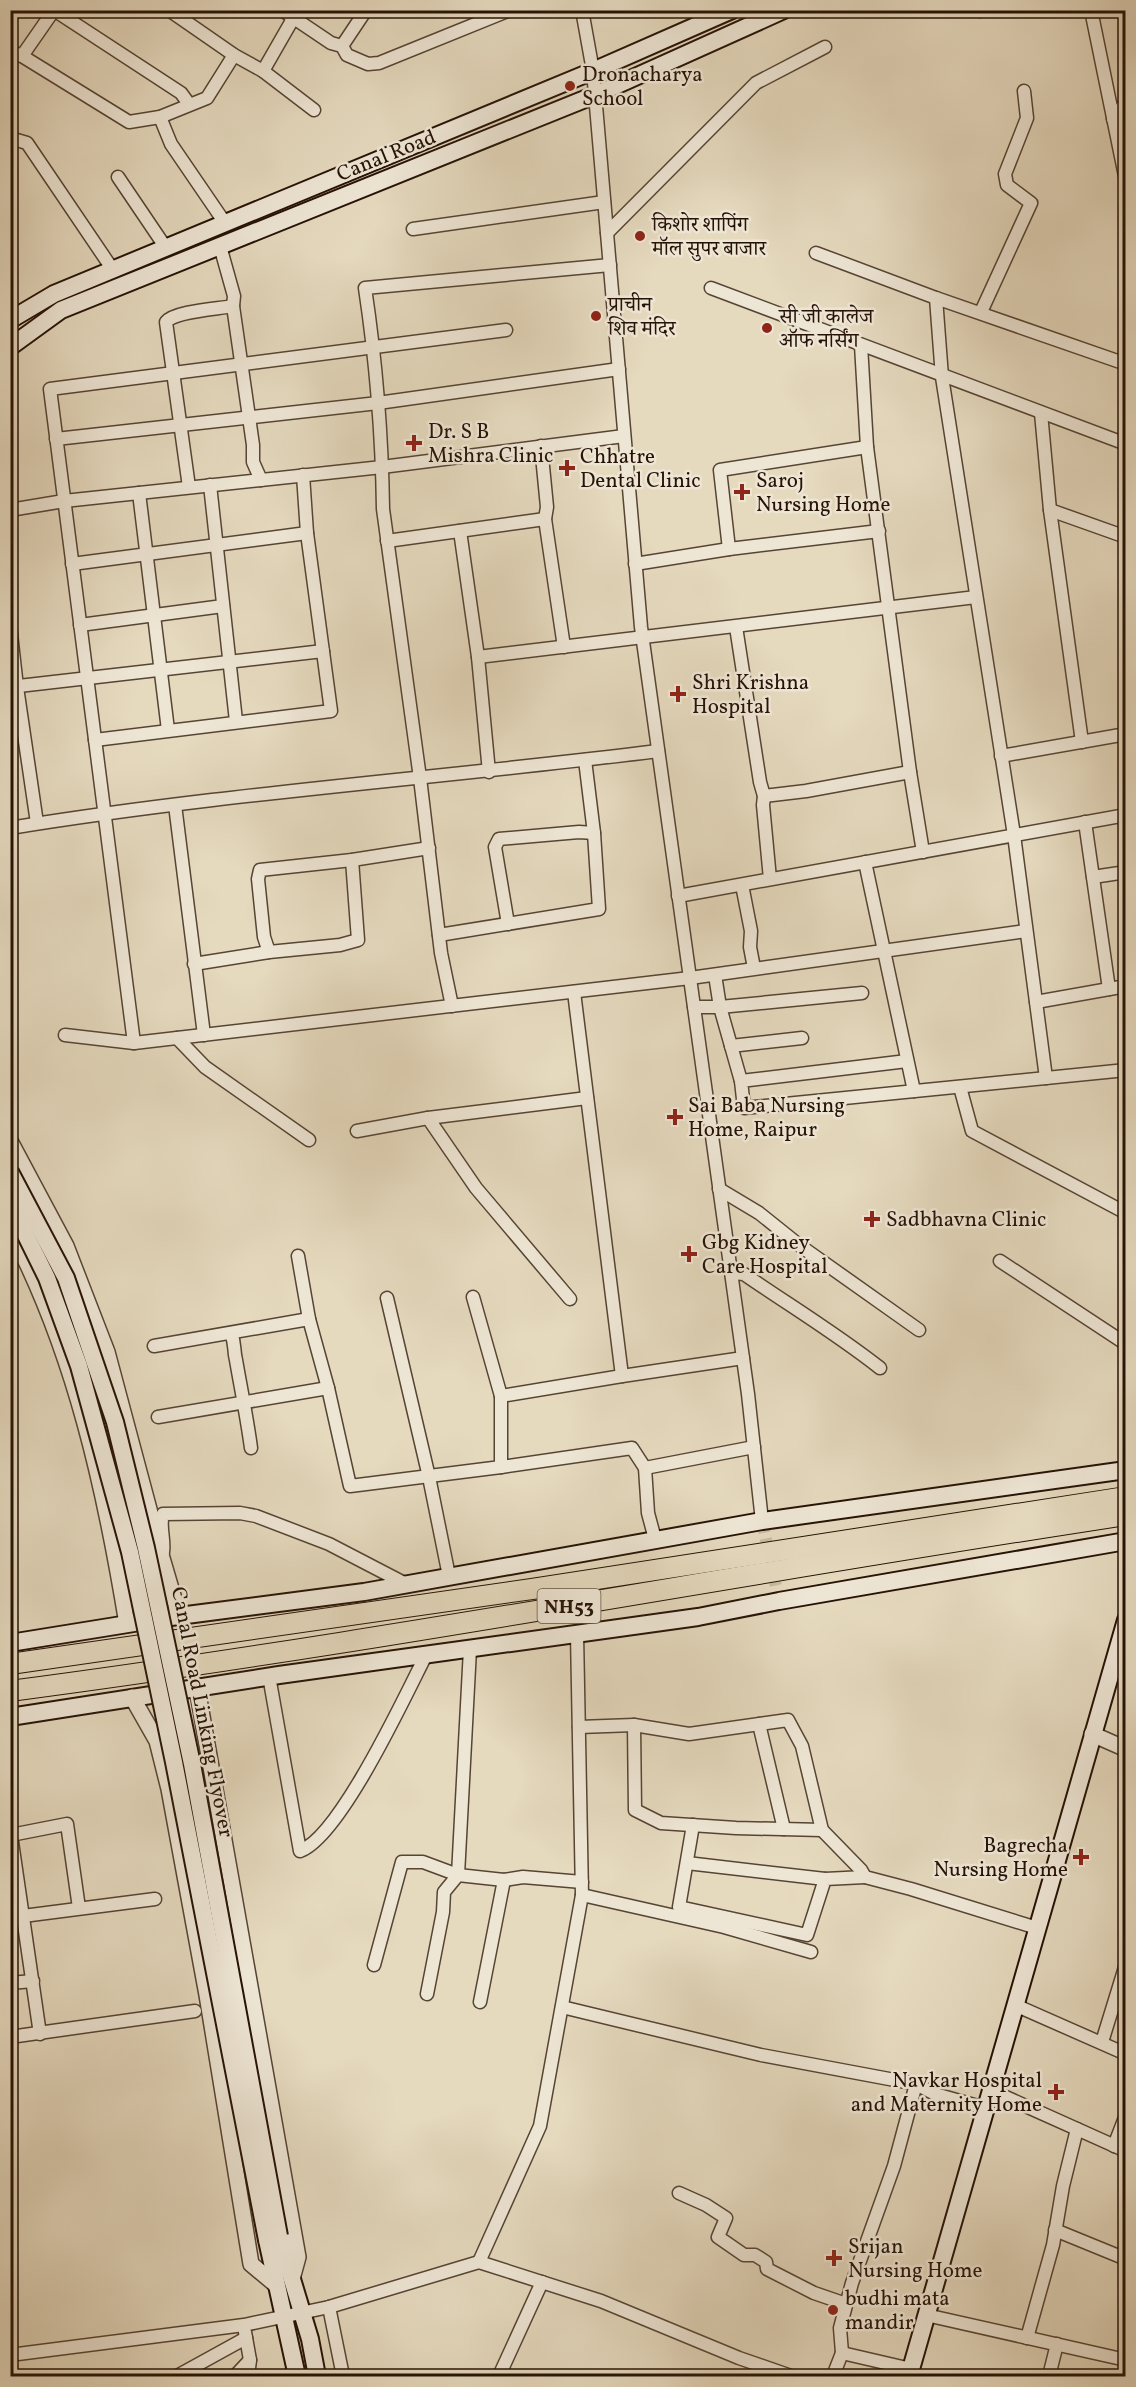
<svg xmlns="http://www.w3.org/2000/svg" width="1136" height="2387" font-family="Vollkorn,'Noto Serif Devanagari',serif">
<rect width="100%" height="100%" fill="#e5d9be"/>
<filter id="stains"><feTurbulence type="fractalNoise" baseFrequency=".00333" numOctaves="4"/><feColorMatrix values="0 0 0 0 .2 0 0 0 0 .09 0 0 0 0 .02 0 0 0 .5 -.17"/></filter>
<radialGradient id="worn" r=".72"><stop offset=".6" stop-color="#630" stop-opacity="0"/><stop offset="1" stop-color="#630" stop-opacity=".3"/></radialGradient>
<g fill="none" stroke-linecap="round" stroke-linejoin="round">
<path stroke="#c8bba2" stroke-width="12" stroke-dasharray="12 6" stroke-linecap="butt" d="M762,1521L779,1601"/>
<g stroke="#564434" stroke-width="15">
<g id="minor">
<path d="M169,10L234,55L263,71L314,110"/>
<path d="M282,10L331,43L342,46L347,55L368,64L379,63L510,10"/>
<path d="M582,10L593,71L641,627L748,1394L762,1521"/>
<path d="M979,10L980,11"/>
<path d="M1091,10L1126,181"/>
<path d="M342,46L366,10"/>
<path d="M10,51L22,56L129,122L160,117L207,98L234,55"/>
<path d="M22,56L54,10L181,93L189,104"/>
<path d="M263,71L298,10"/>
<path d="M160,117L171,144L225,223"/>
<path d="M1113,119L1126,102"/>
<path d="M10,138L27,143L113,270"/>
<path d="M118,177L166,248"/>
<path d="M413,229L604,202"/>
<path d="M607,233L756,83L825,47"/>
<path d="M220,246L234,296L233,306L253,445V462L261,480"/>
<path d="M816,253L936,298L942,377L1014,835L1046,1078"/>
<path d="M711,288L1126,444"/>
<path d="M936,298L1126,364"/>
<path d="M981,312L1031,203L1007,185L1005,174L1027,118L1024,91"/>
<path d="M506,330L50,389L134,1043L690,978L1026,931"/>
<path d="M861,345L867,447L910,772L923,852"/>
<path d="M1041,413L1050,510L1082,742"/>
<path d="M56,439L378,403L619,369"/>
<path d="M541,446L547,507L545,519L564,647"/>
<path d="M210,485L236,721"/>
<path d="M189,487L166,322C175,311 218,309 233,306"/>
<path d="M139,493L168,730"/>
<path d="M10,510L64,501L382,467L624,436"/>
<path d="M1050,510L1126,537"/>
<path d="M460,531L478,657L489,772"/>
<path d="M387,541L545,519"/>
<path d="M729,549L720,470L867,447"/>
<path d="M72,564L307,533"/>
<path d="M635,564L729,549L879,531"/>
<path d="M10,625L17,687L37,823"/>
<path d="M80,625L223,606"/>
<path d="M736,627L760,782L764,796L763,805L770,879"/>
<path d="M478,657L976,597"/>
<path d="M10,687L323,651"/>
<path d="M95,740L331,711L307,533L303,475"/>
<path d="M1001,756L1126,734"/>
<path d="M764,796L806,791L910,772"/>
<path d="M175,805L204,1035"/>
<path d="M1085,822L1109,989"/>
<path d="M10,828C225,793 442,778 658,751"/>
<path d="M865,862L914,1091"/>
<path d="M1093,877L1126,872"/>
<path d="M742,885L751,931L750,947L754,968"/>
<path d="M678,896L1126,815"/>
<path d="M508,924L495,847L499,839L579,832L594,833"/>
<path d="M439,935L599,909L594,833L585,760"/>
<path d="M269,952L264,937L258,879L260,870L352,860L429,848"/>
<path d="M194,964L269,952L340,945L358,940L352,860"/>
<path d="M715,975L720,1007L862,993"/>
<path d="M1036,1002L1126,986"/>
<path d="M452,1006L441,953L420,778L383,509C382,435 376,361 365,288L610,265"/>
<path d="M694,1007H720L741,1081"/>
<path d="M65,1035L134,1043"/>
<path d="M177,1038L205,1067L309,1140"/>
<path d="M731,1046L802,1038"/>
<path d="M907,1061L741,1081L744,1108L1126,1070"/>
<path d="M960,1087L972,1131L1126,1213"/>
<path d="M428,1118L476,1188L570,1299"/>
<path d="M357,1131L428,1118L587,1098"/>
<path d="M719,1189L759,1213L799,1245L919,1330"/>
<path d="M298,1256L309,1319L328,1388"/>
<path d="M1000,1261L1126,1344"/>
<path d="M731,1273L744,1274C789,1305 837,1334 880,1368"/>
<path d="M473,1297L501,1396L622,1376L574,992"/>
<path d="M387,1298L429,1477L449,1576"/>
<path d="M231,1333C236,1346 233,1348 236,1360C241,1389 247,1418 251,1448"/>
<path d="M154,1346L309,1319"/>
<path d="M622,1376L743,1358"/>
<path d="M158,1417L328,1388L350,1486L501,1467V1396"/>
<path d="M501,1467L632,1448L645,1468L648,1513L655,1539"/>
<path d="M645,1468L754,1447"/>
<path d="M163,1552C165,1540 159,1525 163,1514L240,1513L256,1516L329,1544L406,1584"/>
<path d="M269,1676L300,1851C340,1837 405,1696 426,1655"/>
<path d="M759,1724L784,1829"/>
<path d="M634,1725L635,1810L661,1823L736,1828L822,1830"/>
<path d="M579,1727L634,1725L689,1734L788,1720L802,1746L822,1830L861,1870L865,1877L911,1889L1037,1928"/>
<path d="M693,1825L679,1907L807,1935L825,1879L865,1877"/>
<path d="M10,1828L40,2034"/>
<path d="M11,1835L67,1824L79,1908"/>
<path d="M687,1863L825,1879"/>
<path d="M582,1895L724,1927L811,1952"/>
<path d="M23,1916L155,1899"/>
<path d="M374,1965L402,1862H423L458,1875L504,1880L523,1877L582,1882"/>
<path d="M10,1983L33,1981"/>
<path d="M427,1994L443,1912L444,1892L458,1875L470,1649"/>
<path d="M480,2002L504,1880"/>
<path d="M1015,2005L1126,2054"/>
<path d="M562,2007L761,2055L916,2084L935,2094L985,2108"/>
<path d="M10,2037L195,2011"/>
<path d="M1102,2042L1126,1964"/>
<path d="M990,2090L1126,2151"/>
<path d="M1114,2146L1126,2115"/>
<path d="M679,2193L706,2205L726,2218L718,2237L744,2255H755L766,2262L767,2269L814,2293L846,2304"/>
<path d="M1055,2230L1126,2259"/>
<path d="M479,2262L540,2126L582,1895L577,1634"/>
<path d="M329,2307L343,2376"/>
<path d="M926,2315L1126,2360"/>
<path d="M245,2332L250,2360L248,2376"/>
<path d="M1027,2338L1053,2245L1063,2186L1077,2129"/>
<path d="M842,2353L840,2328L852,2283L894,2166L916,2084"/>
<path d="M10,2355L244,2325L329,2307L479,2262L601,2301L739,2358L791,2376"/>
<path d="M177,2376L246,2338"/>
<path d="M235,2376L250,2360"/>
<path d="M499,2376L542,2282"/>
<path d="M833,2376L842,2353L911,2369"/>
<path d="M1049,2376L1057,2344"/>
</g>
</g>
<g stroke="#564434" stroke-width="18">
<g id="tertiary">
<path d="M10,1141L66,1246L107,1352L162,1558L179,1616"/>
<path d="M10,1229C75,1352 105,1489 127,1624"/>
<path d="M197,1688L298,2257L292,2279"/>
<path d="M132,1697L157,1741L169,1789L207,1995L251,2264L275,2284"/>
<path d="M1092,1734L1126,1749"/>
</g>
</g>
<g stroke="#261206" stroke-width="20">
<g id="secondary">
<path d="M10,320L54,294L593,71L732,10"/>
<path d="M10,347L61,310L595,95L784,10"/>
<path d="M10,1643L171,1617L364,1592L762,1521L1126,1470"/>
<path d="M10,1717L279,1675L698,1617L779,1601L1126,1541"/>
<path d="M279,2236L310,2339L317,2376"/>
<path d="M267,2240L297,2376"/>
<path d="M909,2376L1126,1620"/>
</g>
</g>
<g stroke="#261206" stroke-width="22">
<g id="trunk">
<path d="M10,1664L532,1589L1126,1497"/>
<path d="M10,1691C384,1642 753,1571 1126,1515"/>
</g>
</g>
<use href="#minor" stroke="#eee6d5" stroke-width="12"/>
<use href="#tertiary" stroke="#eee6d5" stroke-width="15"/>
<use href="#secondary" stroke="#eee6d5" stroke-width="16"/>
<use href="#trunk" stroke="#e5d9be" stroke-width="20"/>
<g stroke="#261206" stroke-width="20" stroke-linecap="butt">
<g id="secondary-bridge">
<path d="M10,1172L66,1278L115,1422L146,1548L192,1764L279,2236"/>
<path d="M10,1203L47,1278L79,1366L130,1552L174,1762L267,2240"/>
</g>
</g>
<use href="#secondary-bridge" stroke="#eee6d5" stroke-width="16"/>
</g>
<g fill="#8f2418" stroke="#eee6d5" stroke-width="2">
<circle cx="570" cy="86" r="6"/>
<circle cx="640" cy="236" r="6"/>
<circle cx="596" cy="316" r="6"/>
<circle cx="767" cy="328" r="6"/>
<path d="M411 434h6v6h6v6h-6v6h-6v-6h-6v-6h6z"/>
<path d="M564 459h6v6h6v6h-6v6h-6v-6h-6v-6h6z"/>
<path d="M739 483h6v6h6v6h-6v6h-6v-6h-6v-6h6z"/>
<path d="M675 685h6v6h6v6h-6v6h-6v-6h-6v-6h6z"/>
<path d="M672 1108h6v6h6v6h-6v6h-6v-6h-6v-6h6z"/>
<path d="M869 1210h6v6h6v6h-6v6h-6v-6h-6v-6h6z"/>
<path d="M686 1245h6v6h6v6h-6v6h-6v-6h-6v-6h6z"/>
<path d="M1078 1848h6v6h6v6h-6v6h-6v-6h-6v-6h6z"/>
<path d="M1053 2083h6v6h6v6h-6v6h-6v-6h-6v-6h6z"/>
<path d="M831 2249h6v6h6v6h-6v6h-6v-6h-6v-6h6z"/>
<circle cx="833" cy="2310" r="6"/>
</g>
<g text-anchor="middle" stroke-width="5" stroke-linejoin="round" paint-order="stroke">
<rect fill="#eee6d5" stroke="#625244" stroke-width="1.5" x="537.5" y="1589" width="63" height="34" rx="4.5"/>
<g font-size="20" font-weight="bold" fill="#261206">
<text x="569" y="1613">NH53</text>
</g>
<g font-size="21" fill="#261206" stroke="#eee6d5" text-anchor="start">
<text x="582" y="81">Dronacharya<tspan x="582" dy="24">School</tspan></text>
<text x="652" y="231">किशोर शापिंग<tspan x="652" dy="24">मॉल सुपर बाजार</tspan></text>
<text x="608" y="311">प्राचीन<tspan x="608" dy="24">शिव मंदिर</tspan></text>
<text x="779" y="323">सी जी कालेज<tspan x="779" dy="24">ऑफ नर्सिंग</tspan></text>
<text x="428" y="438">Dr. S B<tspan x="428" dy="24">Mishra Clinic</tspan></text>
<text x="580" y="463">Chhatre<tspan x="580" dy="24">Dental Clinic</tspan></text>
<text x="756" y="487">Saroj<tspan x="756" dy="24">Nursing Home</tspan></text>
<text x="692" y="689">Shri Krishna<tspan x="692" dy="24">Hospital</tspan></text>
<text x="688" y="1112">Sai Baba Nursing<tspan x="688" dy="24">Home, Raipur</tspan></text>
<text x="886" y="1226">Sadbhavna Clinic</text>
<text x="702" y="1249">Gbg Kidney<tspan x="702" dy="24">Care Hospital</tspan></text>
<text x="1068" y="1852" text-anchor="end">Bagrecha<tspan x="1068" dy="24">Nursing Home</tspan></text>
<text x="1042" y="2087" text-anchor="end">Navkar Hospital<tspan x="1042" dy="24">and Maternity Home</tspan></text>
<text x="848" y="2253">Srijan<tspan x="848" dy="24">Nursing Home</tspan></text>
<text x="845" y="2305">budhi mata<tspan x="845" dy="24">mandir</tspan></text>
</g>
<g font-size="21" fill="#261206" stroke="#eee6d5">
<text transform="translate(386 155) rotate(-22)" y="7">Canal Road</text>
<text transform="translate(203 1712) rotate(79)" y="7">Canal Road Linking Flyover</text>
</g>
</g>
<rect width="1136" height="2387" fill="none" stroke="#e5d9be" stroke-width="36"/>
<rect x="12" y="12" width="1112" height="2363" fill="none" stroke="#261206" stroke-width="3"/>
<rect x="18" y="18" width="1100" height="2351" fill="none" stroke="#261206" stroke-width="1.5"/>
<rect width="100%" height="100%" filter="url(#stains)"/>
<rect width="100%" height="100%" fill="url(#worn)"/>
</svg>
